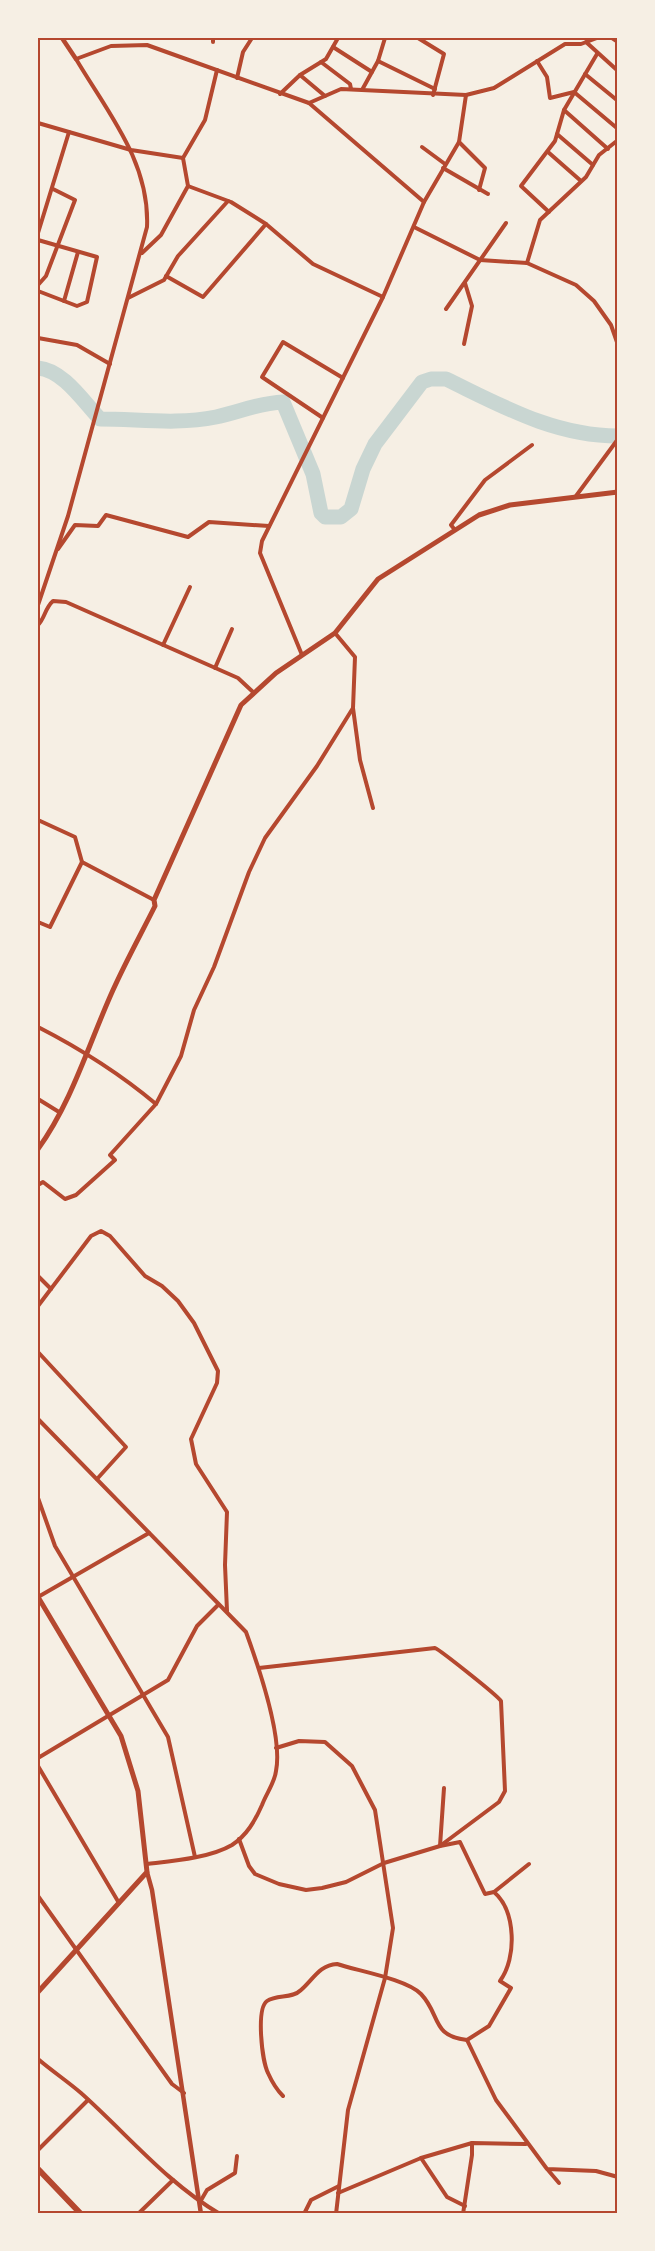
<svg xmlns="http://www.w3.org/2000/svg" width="655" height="2251" font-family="Spectral,serif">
<rect width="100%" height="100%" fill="#f6efe4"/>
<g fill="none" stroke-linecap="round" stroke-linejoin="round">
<path stroke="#c9d6d2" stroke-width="15" d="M38,368C63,370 83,401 100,419C139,419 177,425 216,417C240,412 258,403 283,402L313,474L321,513L325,517H341L351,509L363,469L375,444L422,382L431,379H446C502,406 554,436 618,436"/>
<g stroke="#b5482f" stroke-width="4">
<path d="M213,38V42"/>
<path d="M418,38L444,54L433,95"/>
<path d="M612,38L618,42"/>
<path d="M586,42L618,71"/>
<path d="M333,47L372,72"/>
<path d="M378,61L385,38"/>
<path d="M537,61L547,77L550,98L574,92L618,129"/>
<path d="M321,62L350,84L351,89"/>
<path d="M585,74L618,101"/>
<path d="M300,75L325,96"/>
<path d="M237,78L243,52L252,38"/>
<path d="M362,90L378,61L435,89"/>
<path d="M280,94L300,75L326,59L338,38"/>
<path d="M309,103L341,89L466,95L494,88L565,44H581L597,38"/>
<path d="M564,110L608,149"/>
<path d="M38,123L131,150L183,158"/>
<path d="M557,134L593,165"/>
<path d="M459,142L485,168L479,190"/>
<path d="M422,147L445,164"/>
<path d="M548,152L581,181"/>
<path d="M443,168L488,194"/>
<path d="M188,186L231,202L266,224L313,264L383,297"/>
<path d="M549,212L521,186L555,141L564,110L597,54"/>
<path d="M414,227L480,260L527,263L576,285L594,301L611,325L618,345"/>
<path d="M38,233L69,132"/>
<path d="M38,240L97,257L87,302L77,306L38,291"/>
<path d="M142,253L161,235L188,186L183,158L205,120L217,70"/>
<path d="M527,263L540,220L586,177L599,155L618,140"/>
<path d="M166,276L203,297L266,224"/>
<path d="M38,285L46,276L75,200L53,189"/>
<path d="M128,298L164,280L178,256L228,201"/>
<path d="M64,301L78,252"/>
<path d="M446,309L506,223"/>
<path d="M38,338L77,345L110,364"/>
<path d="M464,344L472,306L465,283"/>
<path d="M323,418L262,377L283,342L343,378"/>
<path d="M576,496L618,439"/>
<path d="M455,530L451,525L485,480L532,445"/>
<path d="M58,549L75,525L98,526L106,515L188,537L209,522L269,526"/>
<path d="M38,605L68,516L147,227C150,162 108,113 76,59L111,46L147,45L309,103L424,202"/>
<path d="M38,625C45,618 45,608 53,601L66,602L238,678L253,692"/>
<path d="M335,633L355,657L353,708L360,760L373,808"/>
<path d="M163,645L190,587"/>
<path d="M302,655L260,553L262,541L383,297L424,202L459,142L466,95"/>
<path d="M215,668L232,629"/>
<path d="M38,820L75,837L82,862L154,900"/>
<path d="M38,922L50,927L82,862"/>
<path d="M38,1027C81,1049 119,1073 156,1104"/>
<path d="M38,1099L59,1112"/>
<path d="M38,1185L43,1182L65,1199L76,1195L115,1160L110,1155L156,1104L181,1056L194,1010L214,967L249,872L265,838L317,766L353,708"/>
<path d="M38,1276L51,1289"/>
<path d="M38,1306L91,1236L101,1231L110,1236L145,1276L162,1286L178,1301L194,1323L218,1371L217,1383L191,1439L196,1464L227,1512L225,1565L227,1611"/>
<path d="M38,1352L126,1447L97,1479"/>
<path d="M38,1419L246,1632C258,1665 283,1737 276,1771C275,1782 266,1794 262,1805C255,1821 247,1835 232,1845C210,1858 172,1861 147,1864"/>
<path d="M38,1498L55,1546L168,1737L195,1857"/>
<path d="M38,1597L149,1533"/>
<path d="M276,1748L299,1741L325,1742L352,1766L375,1810L393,1928L385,1978L348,2110L336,2214"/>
<path d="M38,1758L168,1680L197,1626L218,1605"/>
<path d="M38,1766L119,1903"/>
<path d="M239,1839L249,1866L255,1874L279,1884L306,1890L322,1888L346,1882L384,1863L440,1846L499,1802L505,1791L501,1701C497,1695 440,1650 435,1648L259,1668"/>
<path d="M494,1892L529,1864"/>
<path d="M38,1896L172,2084L184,2093"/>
<path d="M467,2040L496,2100L547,2169L596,2171L618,2177"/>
<path d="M38,2059C52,2071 67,2081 81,2093C127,2134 167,2183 220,2214"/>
<path d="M283,2096C276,2089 272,2082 268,2073C262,2061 256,2009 267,2001C277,1994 292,1999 301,1990C313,1980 319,1965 337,1964C358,1971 406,1979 421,1994C441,2015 431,2036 467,2040L489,2026L511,1988L500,1981C517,1958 516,1911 494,1892L485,1894L460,1842L440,1846L444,1788"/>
<path d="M38,2150L88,2100"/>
<path d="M421,2158L447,2197L465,2206"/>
<path d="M548,2170L559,2183"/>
<path d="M338,2193L421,2158L472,2143L526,2144"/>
<path d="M200,2202L207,2190L235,2173L237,2156"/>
<path d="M138,2214L173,2180"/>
<path d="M304,2214L311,2200L339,2186"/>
<path d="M463,2214L472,2155V2143"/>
</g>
<g stroke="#b5482f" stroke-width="4.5">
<path d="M62,38L76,59"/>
<path d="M147,1872L152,1890L201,2214"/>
</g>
<g stroke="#b5482f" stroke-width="5">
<path d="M38,1149C72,1102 89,1043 113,990C126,961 141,934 155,906L154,900L241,705L276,673L335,633L378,579L479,515L510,505L618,492"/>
<path d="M38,1597L121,1736L138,1791L147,1872L38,1992"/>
</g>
<path stroke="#b5482f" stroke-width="6" d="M38,2169L81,2214"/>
</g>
<rect width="655" height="2251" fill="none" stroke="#f6efe4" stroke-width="78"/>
<rect x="39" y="39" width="577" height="2173" fill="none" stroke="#b5482f" stroke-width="2"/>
</svg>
